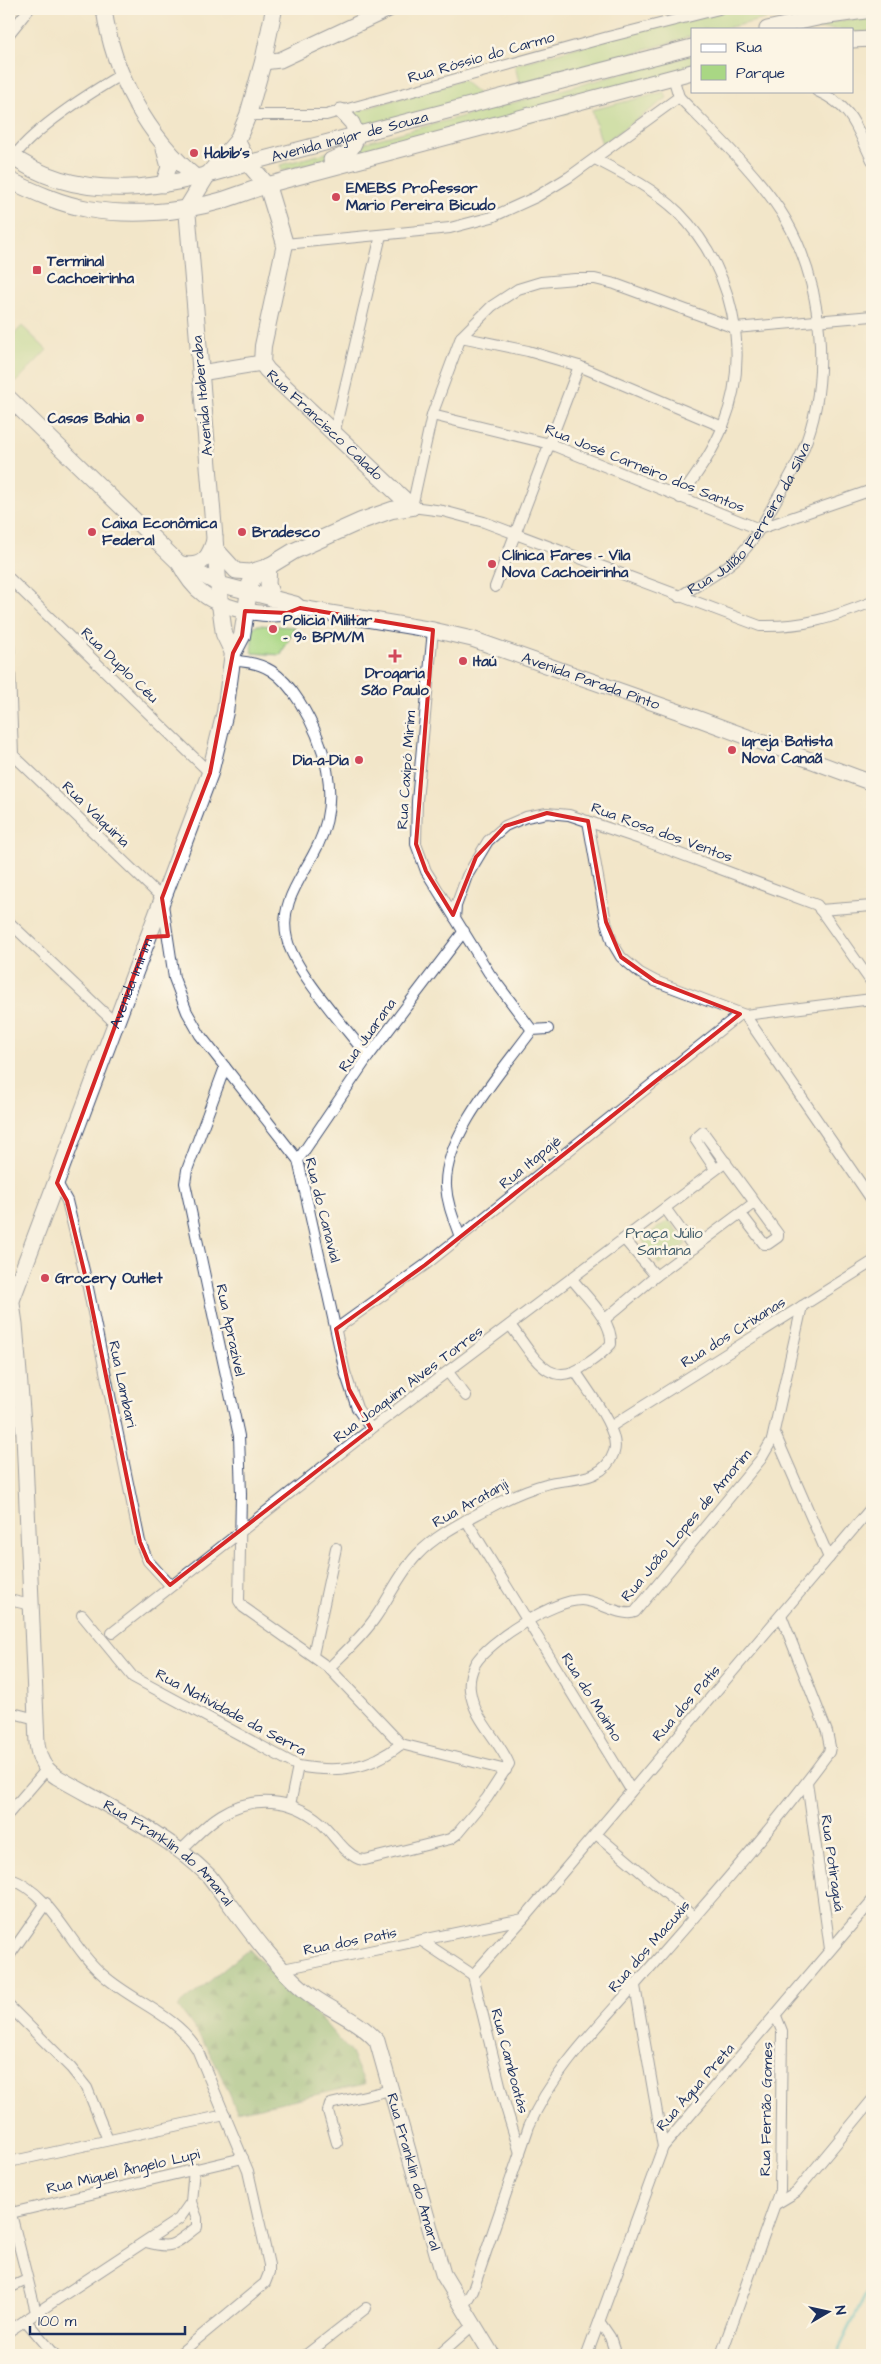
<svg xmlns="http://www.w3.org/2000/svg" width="881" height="2364" font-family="'Architects Daughter',sans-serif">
<defs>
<pattern id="grass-dots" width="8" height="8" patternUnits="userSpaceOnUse" patternTransform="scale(1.25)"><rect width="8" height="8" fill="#a9d784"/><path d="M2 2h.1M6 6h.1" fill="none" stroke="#91b974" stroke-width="1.8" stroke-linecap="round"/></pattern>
<pattern id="forest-firs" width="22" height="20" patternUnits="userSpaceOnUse" patternTransform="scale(1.25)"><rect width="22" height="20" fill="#86b872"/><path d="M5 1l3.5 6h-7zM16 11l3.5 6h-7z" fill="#6d9661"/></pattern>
</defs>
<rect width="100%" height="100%" fill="#fcf5e5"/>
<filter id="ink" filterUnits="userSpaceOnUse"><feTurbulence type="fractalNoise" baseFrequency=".02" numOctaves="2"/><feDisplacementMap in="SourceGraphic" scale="10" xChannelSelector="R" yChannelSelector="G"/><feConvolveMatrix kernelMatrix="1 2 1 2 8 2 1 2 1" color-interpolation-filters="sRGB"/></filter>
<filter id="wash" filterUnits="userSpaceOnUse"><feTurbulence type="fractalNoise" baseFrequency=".0096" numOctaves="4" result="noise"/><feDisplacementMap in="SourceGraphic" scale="20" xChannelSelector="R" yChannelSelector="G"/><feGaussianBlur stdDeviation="1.12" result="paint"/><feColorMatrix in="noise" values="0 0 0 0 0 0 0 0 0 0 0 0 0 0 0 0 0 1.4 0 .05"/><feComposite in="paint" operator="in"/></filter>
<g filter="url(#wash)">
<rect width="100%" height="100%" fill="#f2e6c9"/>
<path fill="url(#grass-dots)" stroke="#628371" d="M337,150L338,156L282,171L280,165Z"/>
<path fill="url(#forest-firs)" stroke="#507468" d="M249,1949L283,1984L322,2020L351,2053L365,2084L237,2112C220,2071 207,2042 178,2007Z"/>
<g fill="#a9d784" stroke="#628371">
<path d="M725,9H808L722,29H692V36L520,87L515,65L621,35Z"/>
<path d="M872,16V31L852,33V29H789Z"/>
<path d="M692,55V68L572,107L568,113L357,159L363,143Z"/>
<path d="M462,80L478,93L474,101L360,127L354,112Z"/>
<path d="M664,92L667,98L602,144L592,110Z"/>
<path d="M22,326L47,350L16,382L9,375V340Z"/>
<path d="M258,625L295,627L281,655L252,653V628Z"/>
<path d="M669,1220L686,1244L659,1264L642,1239Z"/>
</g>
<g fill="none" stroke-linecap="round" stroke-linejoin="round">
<path stroke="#4ebcc6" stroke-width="3" d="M836,2355L872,2282"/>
</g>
</g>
<g filter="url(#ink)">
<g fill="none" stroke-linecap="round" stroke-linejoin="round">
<g stroke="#3b4a6e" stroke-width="12">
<g id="street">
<path d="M9,34L29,9"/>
<path d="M817,91C853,107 856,127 872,160"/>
<path d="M248,115H326L608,37L719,9"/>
<path d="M595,159C624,174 654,189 678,212C733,268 752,353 723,426C713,452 696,475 680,498"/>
<path d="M9,164C27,132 90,93 122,74"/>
<path d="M285,244L450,228L492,217L536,197L569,177L679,97L673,77"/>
<path d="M872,316L735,328L615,284L595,279H575L541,282L518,289L492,306L461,337L432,415L412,507L443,511L484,522L760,626C805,627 831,618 872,602"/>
<path d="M461,337L528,351L579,366L723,427"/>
<path d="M432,415L550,444L759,529L872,490"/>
<path d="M334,434L381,235"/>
<path d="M9,578L210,773"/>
<path d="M495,587L579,366"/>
<path id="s1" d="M679,597C698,584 722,573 738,557C753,542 764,522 774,504C784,487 795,469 803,450C832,380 823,285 786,220C761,177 714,133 679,97"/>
<path d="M433,630L417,801L416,844L426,871L489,973L532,1030"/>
<path d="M9,644L13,755"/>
<path d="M232,661C265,661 282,674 299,701C326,744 341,797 318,845C304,876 278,902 287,939C294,971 347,1029 368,1057"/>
<path d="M9,751L162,898L174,978L187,1012L200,1035L225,1067L298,1160L345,1372L357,1408L371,1429"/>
<path d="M588,821L606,922L612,942L621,957L640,973L655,981L745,1015L872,999"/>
<path d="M820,910L872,906"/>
<path d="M455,918L456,906L467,876L488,841L505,826L526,817L547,813L569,815L640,839L817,905L872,983"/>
<path d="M9,922L116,1024"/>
<path d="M745,1015L872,1200"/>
<path d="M225,1067L187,1170L185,1183L239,1436L241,1494L239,1601L243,1607L329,1668L401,1744"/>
<path d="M298,1160L368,1057L464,931"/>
<path d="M715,1169L695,1139L703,1132L778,1234V1237L768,1244H764L741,1214"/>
<path d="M57,1183L67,1201L87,1283L140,1542L148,1561L170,1585"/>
<path d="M665,1208L694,1248"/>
<path d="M460,1237C454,1220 447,1204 446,1186C444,1135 503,1070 532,1030L548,1029"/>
<path d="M624,1239L656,1276"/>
<path d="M604,1320L656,1276L754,1203"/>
<path d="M510,1325C533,1354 548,1393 587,1364C596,1358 604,1352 611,1344C613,1320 585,1296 572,1279"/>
<path d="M336,1329L425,1265L740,1014"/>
<path d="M448,1372L466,1396"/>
<path d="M610,1427L872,1262"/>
<path d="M775,1434L829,1558"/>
<path d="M466,1520L631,1790"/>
<path d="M9,1600L31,1605"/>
<path d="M82,1615L133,1677L298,1766C337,1773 369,1770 401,1744"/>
<path d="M112,1633L371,1429L726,1162"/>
<path d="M313,1655L336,1548"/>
<path d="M329,1668C345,1652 362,1637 375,1618C390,1597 399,1574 417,1555C435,1536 461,1523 483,1511C503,1500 524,1490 546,1484C569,1477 603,1484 614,1452C621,1432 587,1390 576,1372"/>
<path d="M9,1712L36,1719"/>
<path d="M401,1744L506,1770"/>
<path d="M807,1782L830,1949"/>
<path d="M290,1805L298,1766"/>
<path d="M9,1813L46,1770"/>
<path d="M596,1834L694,1917"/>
<path d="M181,1850C193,1839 206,1824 221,1815C253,1795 291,1798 320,1822C333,1833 343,1852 359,1859L365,1860L450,1839L457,1834L487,1798L509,1764C498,1738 474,1720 470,1690C469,1682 471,1672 475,1664C488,1641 554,1600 581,1600C597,1600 622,1618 635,1612L761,1459L772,1440L802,1306"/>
<path d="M9,1878C54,1895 68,1945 103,1975C133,2002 175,2014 197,2049L248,2171L269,2265V2273L265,2283L178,2355"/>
<path d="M422,1941L473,1975"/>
<path d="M9,1956L46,1903"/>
<path d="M283,1969L523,1919L872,1507"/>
<path d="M473,1975L504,2101L520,2153"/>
<path d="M473,1975L523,1919"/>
<path d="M635,1986L663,2147"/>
<path d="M9,2006L71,2068L87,2088L108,2140"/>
<path d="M337,2143L328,2111L330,2104L391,2090"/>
<path d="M9,2162L225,2115"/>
<path d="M776,2204L796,2192L872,2100"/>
<path d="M9,2206L36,2312"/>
<path d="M11,2213L243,2158"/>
<path d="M146,2242C174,2250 174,2244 197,2227V2218L191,2202"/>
<path d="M9,2288L27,2280"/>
<path d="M463,2307L473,2290L529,2126C553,2070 600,2025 640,1979C705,1905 771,1831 829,1752L830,1747L827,1732L781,1615"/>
<path d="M25,2320L55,2355"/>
<path d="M599,2321L610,2337L616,2355"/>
<path d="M9,2331L179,2219L191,2202L194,2169"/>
<path d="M306,2355L366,2308"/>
<path d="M439,2355L474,2324"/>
<path d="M587,2355L663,2147L872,1901"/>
<path d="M721,2355L780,2190L782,2031L776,2016"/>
</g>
</g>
<g stroke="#3b4a6e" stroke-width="17">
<g id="secondary">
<path d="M104,9C113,74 147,137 198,179"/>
<path d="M767,29L822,17L872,10"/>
<path d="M852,40L872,39"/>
<path d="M263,62L280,60L389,9"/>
<path d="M331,160C347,155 353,151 357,135L352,123L341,111"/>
<path id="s2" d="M248,163L692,47"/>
<path d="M163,185L169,167L164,149"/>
<path d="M267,185L692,72"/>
<path d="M200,373L262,363"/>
<path id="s3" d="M9,398L179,563L219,584L295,604L300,608L433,630L472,639L691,716L872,783"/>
<path d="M216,549L236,571L250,572L266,567"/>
<path d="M179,563C185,575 192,586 203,594C222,610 279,621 300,608"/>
<path d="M183,564C204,568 210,555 215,537"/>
<path d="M269,565L268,584L273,599"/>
<path id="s4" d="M9,1283L15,1324L24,1435L37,1743C39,1759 43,1768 57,1777C109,1807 166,1833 209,1876C239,1915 267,1959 305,1991C327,2009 358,2019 377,2041L443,2274L492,2355"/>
</g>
</g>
<g stroke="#3b4a6e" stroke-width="18">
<g id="primary">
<path id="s5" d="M237,141L248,163L267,185L285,244L263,346L262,363L267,370L412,507"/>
<path d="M9,154C80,207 170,188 248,163"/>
<path d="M9,180C34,192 60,204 88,209C130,216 179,213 220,201C236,196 251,190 267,185"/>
<path d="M233,653L224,634L220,604L187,208L206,177L237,141L248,115L263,62L274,9"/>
<path id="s6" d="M9,1307L210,773L225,712L233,653L242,636L250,584L254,577L261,571L294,551L361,521L392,510L412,507"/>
<path d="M9,1346L16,1343"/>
</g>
</g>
<use href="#street" stroke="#fff" stroke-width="10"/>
<use href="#secondary" stroke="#fff" stroke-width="15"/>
<use href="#primary" stroke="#fff" stroke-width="16"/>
</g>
</g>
<path d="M0 0H881V2364H0ZM300,608L433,630L416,844L426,871L453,915L476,857L505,826L547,813L588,821L606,922L621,957L655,981L740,1014L425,1265L336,1329L349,1389L371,1429L170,1585L148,1561L140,1542L87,1283L67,1201L57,1183L148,937L168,936L162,898L210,773L233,653L242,636L245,611L287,613Z" fill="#f2e6c9" fill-opacity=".55" fill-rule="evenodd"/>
<path fill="none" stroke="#d62828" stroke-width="4" stroke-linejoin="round" d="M300,608L433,630L416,844L426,871L453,915L476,857L505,826L547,813L588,821L606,922L621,957L655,981L740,1014L425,1265L336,1329L349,1389L371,1429L170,1585L148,1561L140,1542L87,1283L67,1201L57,1183L148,937L168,936L162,898L210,773L233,653L242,636L245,611L287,613Z"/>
<g fill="#d1495b" stroke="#fcf5e5" stroke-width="2">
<circle cx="194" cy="153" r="5"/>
<circle cx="336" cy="197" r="5"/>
<rect x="32" y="265" width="10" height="10" rx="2.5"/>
<circle cx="140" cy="418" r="5"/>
<circle cx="92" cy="532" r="5"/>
<circle cx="242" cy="532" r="5"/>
<circle cx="492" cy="564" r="5"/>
<circle cx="273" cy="629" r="5"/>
<path d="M392.5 648.5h5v5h5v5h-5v5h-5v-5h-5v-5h5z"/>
<circle cx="463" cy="661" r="5"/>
<circle cx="732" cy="750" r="5"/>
<circle cx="359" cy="760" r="5"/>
<circle cx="45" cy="1278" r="5"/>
</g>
<g text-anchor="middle" stroke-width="5" stroke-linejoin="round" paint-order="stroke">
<g font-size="15" fill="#1b2f5e" stroke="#fcf5e5">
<text transform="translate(481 57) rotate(-16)" y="5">Rua Róssio do Carmo</text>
<text dy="5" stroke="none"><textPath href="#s2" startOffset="105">Avenida Inajar de Souza</textPath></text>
<text transform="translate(202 396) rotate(-95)" y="5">Avenida Itaberaba</text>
<text dy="5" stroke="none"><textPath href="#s5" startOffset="325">Rua Francisco Calado</textPath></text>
<text transform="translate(645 468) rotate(22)" y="5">Rua José Carneiro dos Santos</text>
<text dy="5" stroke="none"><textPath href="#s1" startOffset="108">Rua Julião Ferreira da Silva</textPath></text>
<text transform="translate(120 665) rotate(44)" y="5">Rua Duplo Céu</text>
<text dy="5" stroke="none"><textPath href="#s3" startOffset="668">Avenida Parada Pinto</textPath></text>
<text transform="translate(406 770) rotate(-86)" y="5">Rua Caxipó Mirim</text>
<text transform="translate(96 814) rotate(44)" y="5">Rua Valquiria</text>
<text transform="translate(662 832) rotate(20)" y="5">Rua Rosa dos Ventos</text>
<text dy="5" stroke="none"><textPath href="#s6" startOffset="346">Avenida Imirim</textPath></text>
<text transform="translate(367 1035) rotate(-54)" y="5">Rua Juarana</text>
<text transform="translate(530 1162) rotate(-39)" y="5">Rua Itapajé</text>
<text transform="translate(323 1210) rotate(76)" y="5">Rua do Canavial</text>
<text transform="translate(231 1330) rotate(78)" y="5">Rua Aprazível</text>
<text transform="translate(733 1332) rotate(-32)" y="5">Rua dos Crixanas</text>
<text transform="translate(123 1384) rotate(78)" y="5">Rua Lambari</text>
<text transform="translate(408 1384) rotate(-37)" y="5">Rua Joaquim Alves Torres</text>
<text transform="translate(470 1503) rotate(-29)" y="5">Rua Aratanji</text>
<text transform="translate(686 1525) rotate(-50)" y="5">Rua João Lopes de Amorim</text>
<text transform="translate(592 1697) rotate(58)" y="5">Rua do Moinho</text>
<text transform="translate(686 1703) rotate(-49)" y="5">Rua dos Patis</text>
<text transform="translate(231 1712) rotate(28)" y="5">Rua Natividade da Serra</text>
<text dy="5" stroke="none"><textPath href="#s4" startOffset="638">Rua Franklin do Amaral</textPath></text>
<text transform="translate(833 1863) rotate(82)" y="5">Rua Potiraguá</text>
<text transform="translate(350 1941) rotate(-11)" y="5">Rua dos Patis</text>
<text transform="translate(649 1946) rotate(-49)" y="5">Rua dos Macuxis</text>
<text transform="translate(510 2061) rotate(75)" y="5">Rua Camboatás</text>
<text transform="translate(695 2087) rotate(-49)" y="5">Rua Água Preta</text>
<text transform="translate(766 2109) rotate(-89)" y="5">Rua Fernão Gomes</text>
<text transform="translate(123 2171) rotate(-13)" y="5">Rua Miguel Ângelo Lupi</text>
<text dy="5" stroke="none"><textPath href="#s4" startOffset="1058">Rua Franklin do Amaral</textPath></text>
</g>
<g font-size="15" font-weight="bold" fill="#1b2f5e" stroke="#fcf5e5" text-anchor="start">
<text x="204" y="158">Habib's</text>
<text x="346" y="193">EMEBS Professor<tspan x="346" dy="17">Mario Pereira Bicudo</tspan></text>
<text x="47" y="266">Terminal<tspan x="47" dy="17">Cachoeirinha</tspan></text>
<text x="130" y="423" text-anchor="end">Casas Bahia</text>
<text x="102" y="528">Caixa Econômica<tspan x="102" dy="17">Federal</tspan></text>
<text x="252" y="537">Bradesco</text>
<text x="502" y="560">Clínica Fares - Vila<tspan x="502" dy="17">Nova Cachoeirinha</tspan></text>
<text x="283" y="625">Policia Militar<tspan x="283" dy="17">- 9º BPM/M</tspan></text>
<text x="473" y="666">Itaú</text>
<text x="395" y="678" text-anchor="middle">Drogaria<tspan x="395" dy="17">São Paulo</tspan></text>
<text x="742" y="746">Igreja Batista<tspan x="742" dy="17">Nova Canaã</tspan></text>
<text x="349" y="765" text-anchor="end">Dia-a-Dia</text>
<text x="55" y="1283">Grocery Outlet</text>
</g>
<g font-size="15" fill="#3e5968" stroke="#fcf5e5">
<text x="664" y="1238">Praça Júlio<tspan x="664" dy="17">Santana</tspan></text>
</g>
</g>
<rect width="881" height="2364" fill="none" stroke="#fcf5e5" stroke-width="30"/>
<rect x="691" y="28" width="162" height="65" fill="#fcf5e5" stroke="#a2a6af"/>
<rect x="701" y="44" width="25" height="8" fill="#ffffff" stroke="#a2a6af"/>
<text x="736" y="52" font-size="15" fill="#1b2f5e">Rua</text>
<rect x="701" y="65" width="25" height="15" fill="#a9d784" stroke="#a2a6af"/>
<text x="736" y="78" font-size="15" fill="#1b2f5e">Parque</text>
<g transform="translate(828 2312) rotate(81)" stroke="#fcf5e5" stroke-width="4" paint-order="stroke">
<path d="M0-4L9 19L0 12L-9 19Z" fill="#1b2f5e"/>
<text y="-8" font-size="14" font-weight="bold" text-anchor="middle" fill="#1b2f5e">N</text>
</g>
<path d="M30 2326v8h155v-8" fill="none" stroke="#1b2f5e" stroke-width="2.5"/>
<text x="38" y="2326" font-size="15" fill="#1b2f5e" stroke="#fcf5e5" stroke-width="4" paint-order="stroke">100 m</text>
</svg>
